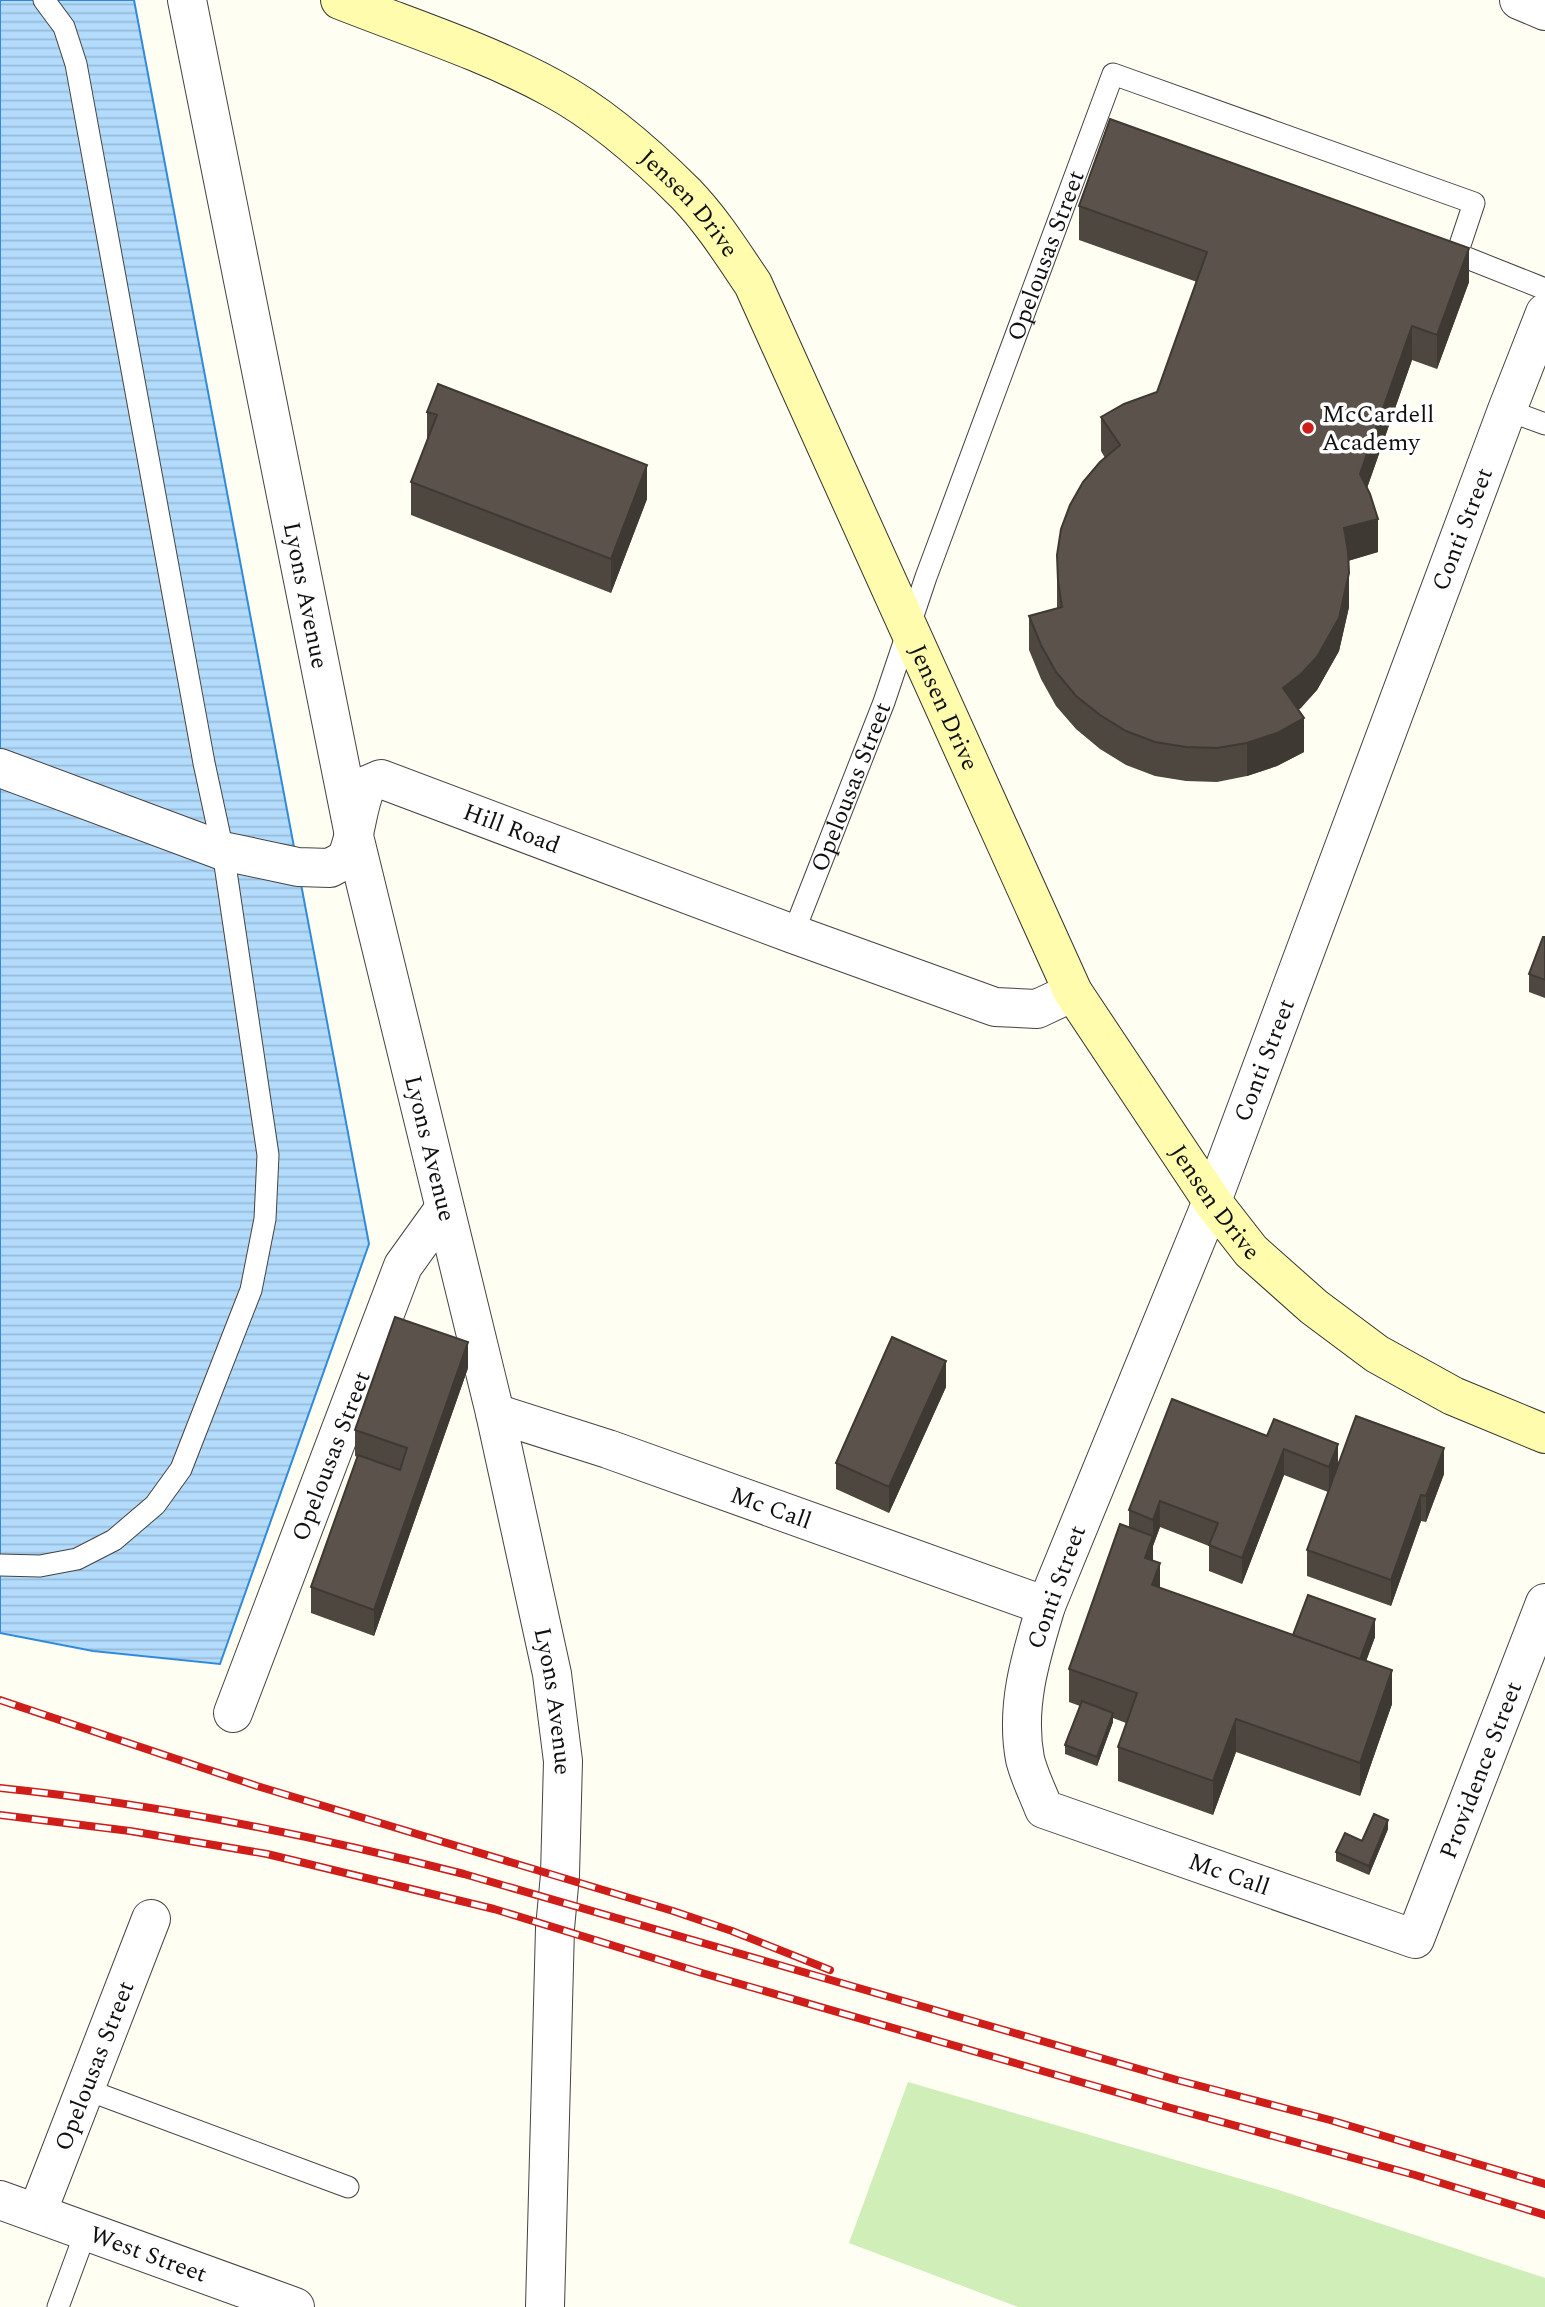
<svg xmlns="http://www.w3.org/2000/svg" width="1545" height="2307" font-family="Spectral,serif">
<defs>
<pattern id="water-rules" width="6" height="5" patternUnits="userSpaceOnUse" patternTransform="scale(1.75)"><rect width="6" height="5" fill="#b2dbfc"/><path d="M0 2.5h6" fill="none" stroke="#98bbd7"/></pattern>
</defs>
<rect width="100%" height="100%" fill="#fffef3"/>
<path fill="#d0eeb8" d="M908,2082L1279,2190L1545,2278V2307H1018L849,2243Z"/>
<path fill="url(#water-rules)" stroke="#328bda" stroke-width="2" d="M0,0H134L369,1244L220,1664L93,1651L0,1633Z"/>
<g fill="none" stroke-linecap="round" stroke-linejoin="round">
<g stroke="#434343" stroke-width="23">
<g id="service">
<path d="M1507,410L1545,424"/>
<path id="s1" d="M793,934L884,702L926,577L1113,74L1474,203L1457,254L1545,289"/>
<path d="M0,1565L40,1566L77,1559L114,1540L155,1505L181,1469L251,1290L265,1219L268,1155L223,851L204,763L76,64L64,27L44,0"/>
<path d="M85,2089L348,2187"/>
<path d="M58,2307L86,2231"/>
</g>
</g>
<g stroke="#434343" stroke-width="40">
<g id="minor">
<path id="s2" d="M1545,313L1507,410L1212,1201L1046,1606C1031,1656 1015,1706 1025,1759C1029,1776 1038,1793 1044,1809L1415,1939L1545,1603"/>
<path id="s3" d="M0,768L223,851L298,867L330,868L346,859C357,835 356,809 367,785L381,779L793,934L995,1007L1037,1009L1073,992"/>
<path id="s4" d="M495,1413L608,1449L1046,1606"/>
<path id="s5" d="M233,1713L403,1266L444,1209"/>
<path id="s6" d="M37,2213L151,1919"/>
</g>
</g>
<g stroke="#434343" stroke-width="40">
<g id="tertiary">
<path id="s7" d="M187,0L355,840L495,1413L552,1674L563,1761L560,1875L555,1928L545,2307"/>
<path d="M1519,0L1545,11"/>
<path id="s8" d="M0,2200L295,2307"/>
</g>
</g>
<g stroke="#323232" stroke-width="40">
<g id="secondary">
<path id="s9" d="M340,0C411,28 486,52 552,88C601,114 647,155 686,194C712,221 732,253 753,284L1073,992L1212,1201L1251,1251L1314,1307L1377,1354L1453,1396L1545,1434"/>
</g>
</g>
<use href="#service" stroke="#fff" stroke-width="21"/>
<use href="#minor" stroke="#fff" stroke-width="38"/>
<use href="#tertiary" stroke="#fff" stroke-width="38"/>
<use href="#secondary" stroke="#fffcae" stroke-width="38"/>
<g stroke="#cf1d19" stroke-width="8">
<g id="rail">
<path d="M0,1700L257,1786L673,1911L732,1931L830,1970"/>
<path d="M0,1788C157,1804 311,1835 464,1874L1177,2080L1330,2120L1545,2184"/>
<path d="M0,1815L130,1831L267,1854L494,1909L702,1973L1171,2108L1415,2175L1545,2215"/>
</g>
</g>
<use href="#rail" stroke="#fff" stroke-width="5" stroke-dasharray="16" stroke-linecap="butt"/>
</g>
<g fill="#4d4740">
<path d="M1079,206L1469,282L1437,369L1412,360L1367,488L1378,552L1348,561L1349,607L1339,651L1317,690L1298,710L1304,752L1277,766L1247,776L1217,782L1186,781L1155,776L1126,765L1100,749L1076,729L1056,706L1041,679L1029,650V616L1057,608V555L1105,458L1101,451V417L1157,392L1197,282L1079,240Z"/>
<path d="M427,412L647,499L611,593L411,515V482L427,440Z"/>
<path d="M1545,937V998L1529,992V974Z"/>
<path d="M468,1368L374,1636L311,1613V1587L357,1457L355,1456V1430Z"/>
<path d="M946,1387L889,1513L836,1489V1463Z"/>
<path d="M1172,1399L1338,1466L1444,1474L1426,1522L1421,1521L1391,1606L1307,1576V1550L1328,1492L1284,1475L1242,1584L1209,1571V1546L1160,1527L1153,1546V1561L1160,1588L1293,1635L1375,1637L1366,1661L1392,1704L1360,1796L1236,1752L1213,1815L1118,1781V1747L1126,1723L1113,1718V1722L1097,1766L1065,1754V1745L1080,1706L1069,1702V1669L1129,1527V1510Z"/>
<path d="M1388,1829L1369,1875L1336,1861V1852Z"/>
</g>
<g fill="#3f3934">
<path d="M1469,248V282L1437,369V335Z"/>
<path d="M1412,326V360L1360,508V474Z"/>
<path d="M647,465V499L611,593V559Z"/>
<path d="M1378,519V552L1344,562V528Z"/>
<path d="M1349,573V607L1339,651L1317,690L1301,708L1283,721V688Z"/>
<path d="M1304,718V752L1277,766L1247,776V743Z"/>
<path d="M468,1342V1368L374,1636V1610Z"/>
<path d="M946,1361V1387L889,1513V1487Z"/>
<path d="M1338,1444V1470L1329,1493V1467Z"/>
<path d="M1444,1448V1474L1426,1522V1496Z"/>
<path d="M1284,1449V1475L1242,1584V1558Z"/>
<path d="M1421,1495V1521L1391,1606V1580Z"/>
<path d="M1160,1501V1527L1153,1546V1520Z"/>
<path d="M1153,1536V1570L1145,1558Z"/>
<path d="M1160,1563V1597L1152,1585Z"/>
<path d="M1375,1619V1637L1358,1683V1665Z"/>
<path d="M1392,1670V1704L1360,1796V1763Z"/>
<path d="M1113,1713V1722L1097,1766V1757Z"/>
<path d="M1236,1719V1752L1213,1815V1781Z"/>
<path d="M1388,1820V1829L1369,1875V1866Z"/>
</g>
<g fill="#5a524b" stroke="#3f3934" stroke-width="2">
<path d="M1110,119L1469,248L1437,335L1412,326L1360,474L1370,494L1378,519L1344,528L1348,551L1349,573L1339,618L1317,657L1301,674L1283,688L1304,718L1277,733L1247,743L1217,748L1186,747L1155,742L1126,731L1100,715L1076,696L1056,672L1041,645L1029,616L1062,607L1058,581L1057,555L1061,529L1070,505L1083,482L1100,462L1120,445L1101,417L1124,404L1157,392L1207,252L1079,206Z"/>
<path d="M438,384L647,465L611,559L411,482L437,415L427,412Z"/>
<path d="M1543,937H1545V980L1529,974Z"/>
<path d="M395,1317L468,1342L374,1610L311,1587L358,1455L400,1470L407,1448L355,1430Z"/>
<path d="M892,1337L946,1361L889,1487L836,1463Z"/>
<path d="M1172,1399L1267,1436L1274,1419L1338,1444L1329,1467L1284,1449L1242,1558L1209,1545L1218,1523L1160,1501L1153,1520L1129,1510Z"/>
<path d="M1356,1416L1444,1448L1426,1496L1421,1495L1391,1580L1307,1550Z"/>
<path d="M1120,1524L1153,1536L1145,1558L1160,1563L1152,1585L1392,1670L1360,1763L1236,1719L1213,1781L1118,1747L1137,1693L1069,1669Z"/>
<path d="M1308,1595L1375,1619L1360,1659L1293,1635Z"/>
<path d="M1082,1701L1113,1713L1097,1757L1065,1745Z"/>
<path d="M1374,1814L1388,1820L1369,1866L1336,1852L1345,1833L1362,1841Z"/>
</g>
<circle fill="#cf1d19" stroke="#fff" stroke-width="2.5" cx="1308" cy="428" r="7"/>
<g text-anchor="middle" stroke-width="7" stroke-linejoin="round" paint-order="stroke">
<g font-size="24" fill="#101010" stroke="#fff">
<text dy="8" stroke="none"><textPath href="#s9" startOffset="410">Jensen Drive</textPath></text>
<text dy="8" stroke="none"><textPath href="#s1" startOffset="724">Opelousas Street</textPath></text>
<text transform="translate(1462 529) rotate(-69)" y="8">Conti Street</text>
<text dy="8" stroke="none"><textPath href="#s7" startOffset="607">Lyons Avenue</textPath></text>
<text dy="8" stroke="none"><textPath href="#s9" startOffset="978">Jensen Drive</textPath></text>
<text dy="8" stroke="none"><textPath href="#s1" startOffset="158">Opelousas Street</textPath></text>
<text dy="8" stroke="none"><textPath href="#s3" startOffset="597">Hill Road</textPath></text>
<text transform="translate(1264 1060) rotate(-69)" y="8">Conti Street</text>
<text dy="8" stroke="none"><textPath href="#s7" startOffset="1174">Lyons Avenue</textPath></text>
<text dy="8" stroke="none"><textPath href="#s9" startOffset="1544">Jensen Drive</textPath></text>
<text dy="8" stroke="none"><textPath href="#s5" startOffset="275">Opelousas Street</textPath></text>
<text dy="8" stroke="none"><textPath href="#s4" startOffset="292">Mc Call</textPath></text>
<text transform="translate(1056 1587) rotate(-70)" y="8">Conti Street</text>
<text dy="8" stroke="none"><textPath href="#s7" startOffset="1741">Lyons Avenue</textPath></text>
<text dy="8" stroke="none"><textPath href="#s2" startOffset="2170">Providence Street</textPath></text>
<text dy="8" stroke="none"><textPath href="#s2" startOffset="1792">Mc Call</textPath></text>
<text dy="8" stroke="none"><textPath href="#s6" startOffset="158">Opelousas Street</textPath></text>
<text dy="8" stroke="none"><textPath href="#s8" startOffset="158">West Street</textPath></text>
</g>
<g font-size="24" fill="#101010" stroke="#fff" text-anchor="start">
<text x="1322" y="422">McCardell<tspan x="1322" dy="28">Academy</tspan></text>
</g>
</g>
</svg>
